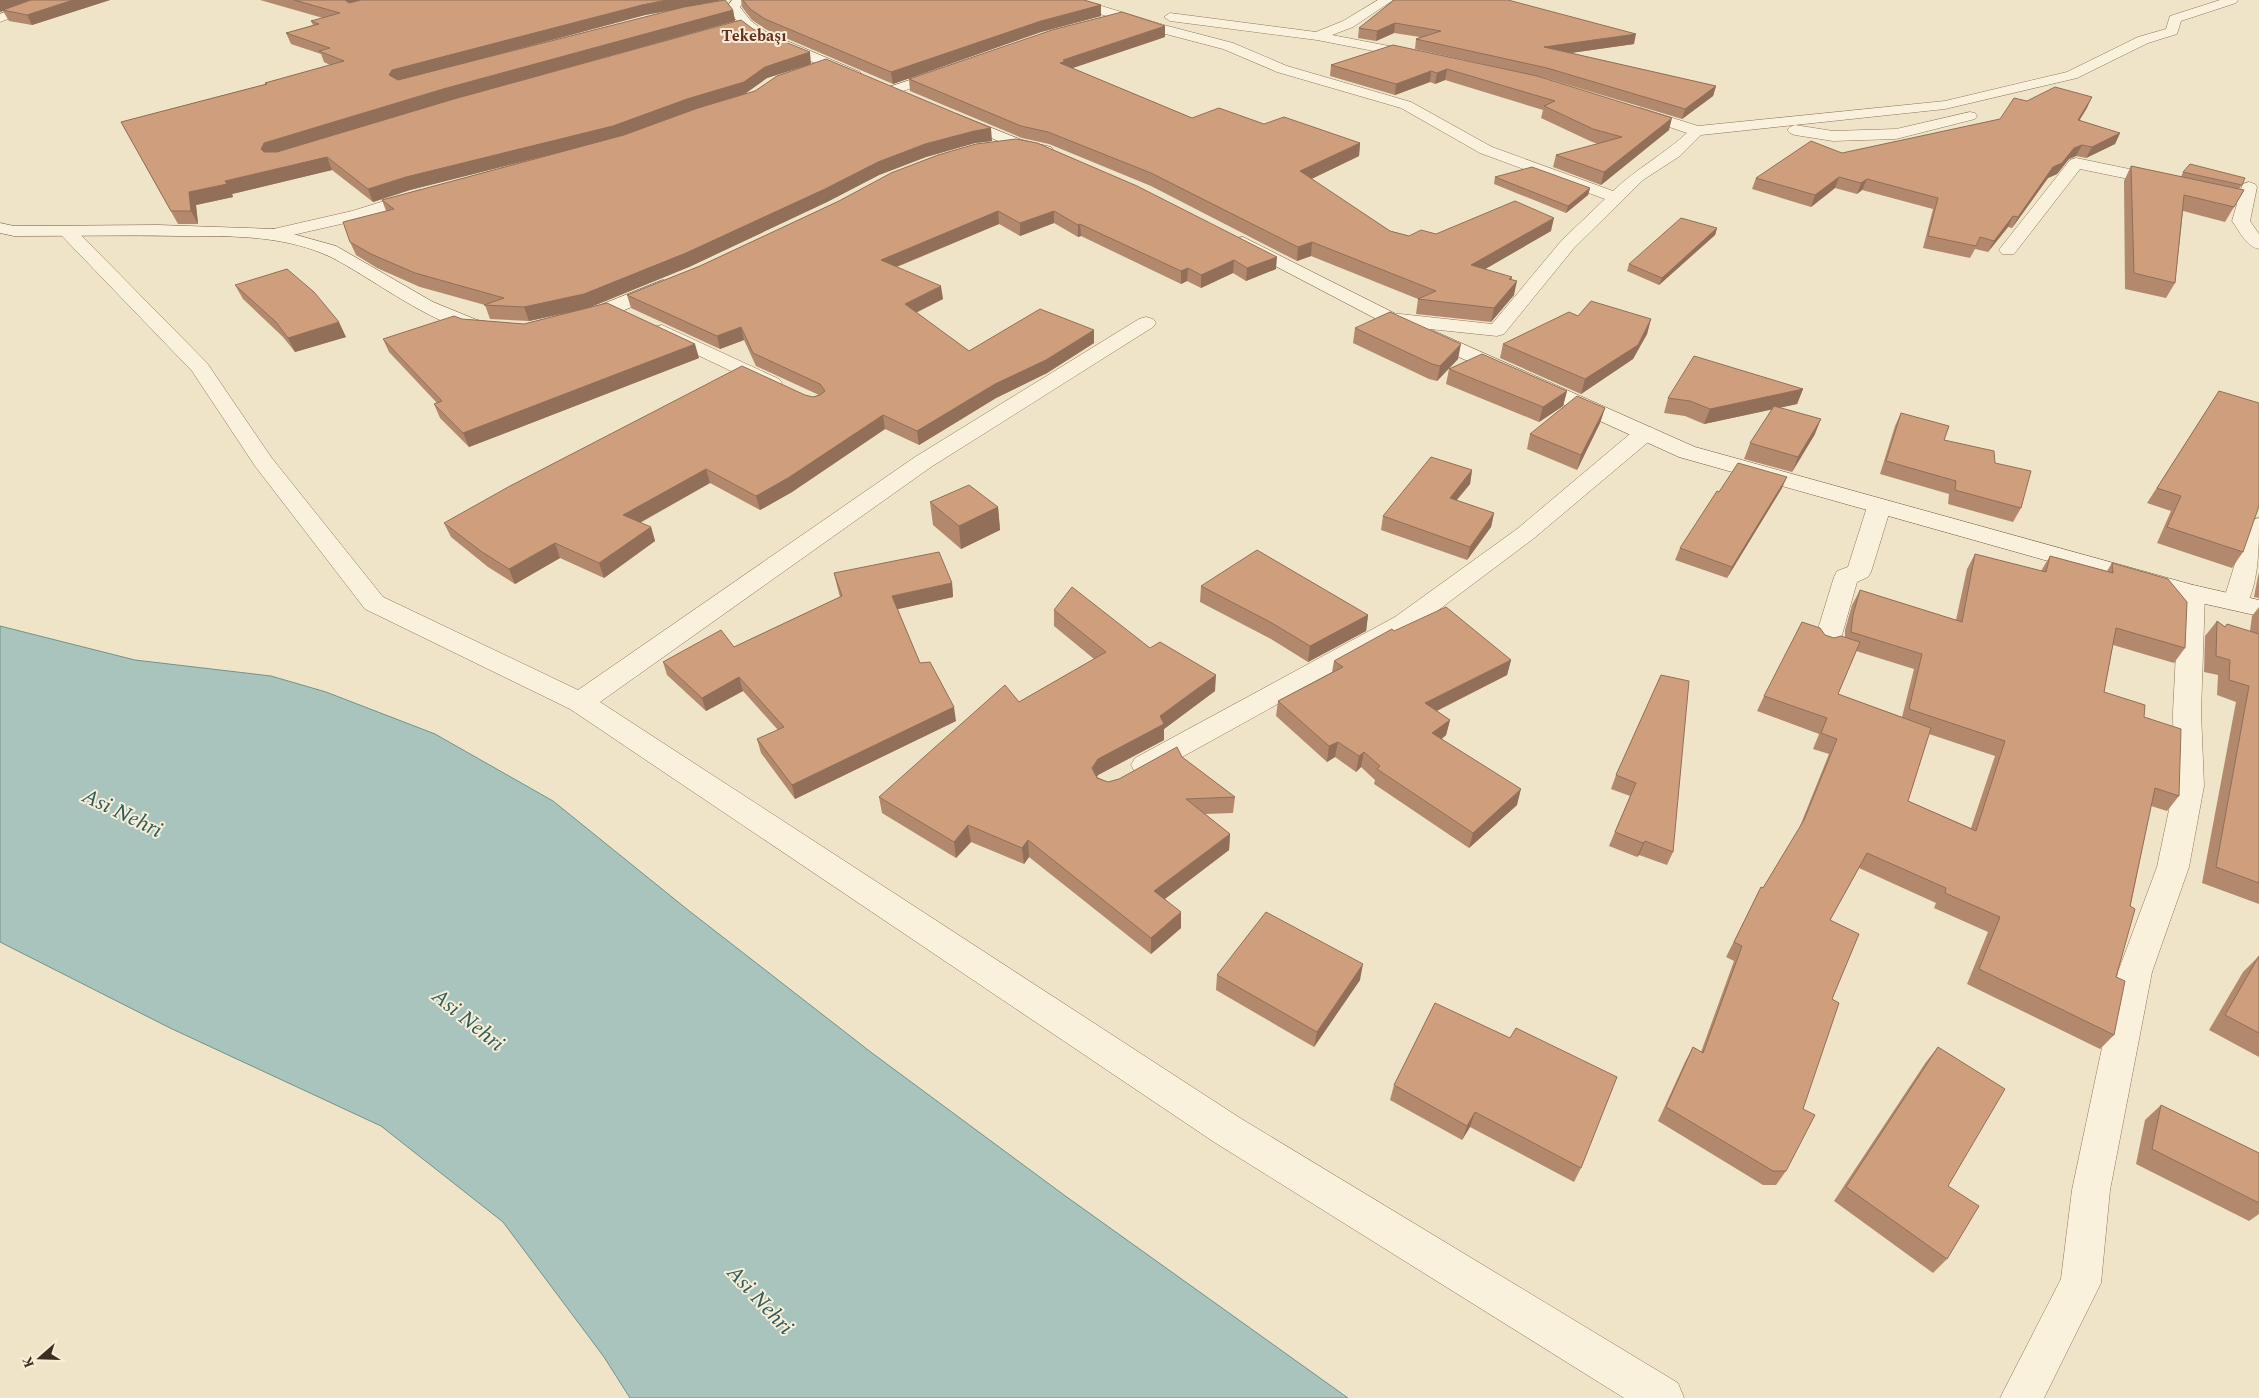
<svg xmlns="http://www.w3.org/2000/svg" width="2259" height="1398" font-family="Spectral,serif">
<rect width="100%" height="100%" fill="#f0e4c8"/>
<path fill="#a9c4bc" stroke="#6f938a" d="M0,626L135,660L271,676L326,692L435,734L553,801L688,910L872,1053L1064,1195L1348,1398H630L604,1357L503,1222L381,1126L170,1028L0,942Z"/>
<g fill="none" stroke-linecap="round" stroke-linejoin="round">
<g stroke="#8d765c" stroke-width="1">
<g id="street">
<path d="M35,0H52L50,3L0,22V14Z"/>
<path d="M1063,0H1082L1164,25L1233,43L1287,66L1411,102L1492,147L1613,191C1636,169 1664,154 1687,133L1631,114L1629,111L1631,108H1641L1698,126L1945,101L2067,72L2138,37L2166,29L2170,16L2220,0H2238L2236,3L2181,21L2177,34L2148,43L2077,78L1945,109L1701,135L1680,156L1643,180L1574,248L1504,334L1497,336L1391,325L1384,323L1381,319L1384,315L1391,313L1492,324L1562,240L1605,199L1480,153L1401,108L1277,72L1223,49L1154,31L1065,3Z"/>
<path d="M1378,0H1393L1353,27L1332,35L1425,53L1427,56L1425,59L1420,60L1317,40L1170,21L1164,17L1170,13L1316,32L1343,21Z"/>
<path d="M946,68L953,72L951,75L891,95L884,91L886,88Z"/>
<path d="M1970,112L1975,113L1977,116L1975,119L1896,139L1833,141L1795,135L1790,133L1787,130L1790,127L1795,125L1833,131L1896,129Z"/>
<path d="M2076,158L2163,176L2169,178L2171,181L2169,184L2163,186L2080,169L2014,254H2002L1999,250L2002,246L2070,160Z"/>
<path d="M2249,182L2255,184L2257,187L2250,221L2259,234V249C2246,246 2240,232 2232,221L2237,204L2196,195L2194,191L2196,187L2202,186L2239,194L2243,184Z"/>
<path d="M420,190L426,191L428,195L426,199L363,219L275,239L269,238L266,234L269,230L352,211Z"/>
<path d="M67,226L73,227L207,363L271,457L383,597L578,690L915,457L1139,319L1146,317L1153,319L1156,323L1153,327L931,467L600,702L1240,1118L1678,1383L1684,1398H1624L1214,1142L570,709L365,609L255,466L192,371L61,235L58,231L61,227Z"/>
<path d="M662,325L779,379L782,383L779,387L772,389L765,387L655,335L652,331L655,327Z"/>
<path d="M1645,426L1653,428L1656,433L1653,438L1533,539L1413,629L1155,772L1145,776L1135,772L1131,765L1135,758L1395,617L1517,529L1637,428Z"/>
<path d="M1879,500L1887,502L1891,507L1871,572L1868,577L1857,582L1840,642L1836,648L1827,651L1818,648L1814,642L1834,577L1837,571L1848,567L1867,507L1871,502Z"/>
<path d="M2259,518C2259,548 2259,582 2245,608L2236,610L2227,608L2223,602L2247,525L2251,520Z"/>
<path d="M2192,585L2201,587L2205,593L2201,712L2204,786L2189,867L2152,972L2110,1190L2101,1283L2044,1398H2000L2061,1279L2072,1190L2118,972L2157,867L2174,786L2173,712L2179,593L2183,587Z"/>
</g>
</g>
<g stroke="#6f573f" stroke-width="1">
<g id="secondary">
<path d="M732,0H745L740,7L751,21L766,32L860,72L862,75L860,78H850L756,38L741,27L727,7Z"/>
<path d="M957,114L1022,140L1051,147L1053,150L1051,153L1045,155L1012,147L952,121L950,118L952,115Z"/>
<path d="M0,223L14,226L158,225L275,229L336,246L433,302L477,320L494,323L497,327L494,331C450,342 365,271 324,254C279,235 229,236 181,236C126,235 70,236 14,236L0,233Z"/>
<path d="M1243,237L1398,315L1695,447L2193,585L2259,600V616L2183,599L1679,457L1384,323L1237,246L1234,242L1237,238Z"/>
<path d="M663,280L670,282L672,286L670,290C645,300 597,327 572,321L569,317L572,313L590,309Z"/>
</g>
</g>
<use href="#street" fill="#faf1dc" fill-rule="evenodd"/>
<use href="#secondary" fill="#faf1dc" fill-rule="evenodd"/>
</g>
<g fill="#b2896c" fill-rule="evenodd">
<path d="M0,0H110L32,25L9,21L3,11L0,12Z"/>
<path d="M260,0H361L703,4L733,10L735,21L542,75L753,29L811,64L767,78L746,93L992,141L975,143L926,157L879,175L827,202L689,267L591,307L699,358L469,447L440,418L434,404L437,403L389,352L383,339L462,319L524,324L576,311L529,321L490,319L485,305L420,287L377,268L356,255L350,242L386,211L382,200L553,154L410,190L373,202L332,170L232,194L233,197L196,205L198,224H178L121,122L266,84L265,83L330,65L324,62L321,54L291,44L286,33L313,25L311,21L323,18ZM673,10L467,63L645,15Z"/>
<path d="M741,0H1084L1101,5V16L1041,32L893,84L767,30L752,20L742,7Z"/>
<path d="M1394,0L1634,44L1571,53L1716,86L1713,96L1682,119L1545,78L1415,49L1416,39L1420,37L1394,33L1376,41L1358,38L1359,28Z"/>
<path d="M1165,37L1072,68L1192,118L1264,124L1360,143L1359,156L1311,179L1390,231L1409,236L1436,234L1551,231L1485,269L1511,280L1514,295L1491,322L1416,314L1418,299L1311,256L1297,261L1151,186L1049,144L1022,138L910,91L909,79Z"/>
<path d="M1393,45L1669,130L1601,185L1553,167L1556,155L1598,144L1590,141L1541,118L1543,110L1445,80L1435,84L1430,82L1395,95L1330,76L1331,65Z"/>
<path d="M2092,97L2079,120L2120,133L2115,144L2086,158L2076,156L2069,159L2057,174L2048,178L2012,228L2008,227L1988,252L1975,249L1970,258L1923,248L1933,209L1862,190L1857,194L1835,188L1811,207L1752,189L1756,178L1842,153L2000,119L2027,101Z"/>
<path d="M938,155L1276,269L1246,281L1233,273L1201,288L1187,281L1181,284L1081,236L1078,237L1054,223L1020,236L999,224L897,267L943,299L916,313L969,351L1094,343L1047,373L996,398L919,445L885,429L792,492L760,510L710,483L640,523L651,527L655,541L604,578L560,558L515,584L488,567L451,537L444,523L805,395L813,397L819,395L756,366L744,340L720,349L631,308L627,295L700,266Z"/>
<path d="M2131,166L2181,177L2183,172L2242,185L2239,189L2244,190L2225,222L2183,211L2175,283L2166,298L2125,289L2124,181Z"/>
<path d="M1495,177L1590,188L1588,195L1566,213L1494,184Z"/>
<path d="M1717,228L1715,235L1659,285L1627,271L1629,264Z"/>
<path d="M235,285L346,337L295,352L283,337L243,299Z"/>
<path d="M1578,316L1651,319L1647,334L1633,359L1581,394L1500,358L1503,344Z"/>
<path d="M1355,328L1458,359L1437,381L1429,379L1353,343Z"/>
<path d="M1449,369L1567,391L1563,406L1539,422L1446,384Z"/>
<path d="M1803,389L1797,404L1779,408L1815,434L1792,472L1744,459L1750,443L1773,409L1704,424L1685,416L1664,413L1668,398Z"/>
<path d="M2219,391L2243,552L2232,568L2157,543L2171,511L2147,503Z"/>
<path d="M1605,408L1600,423L1577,470L1527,449L1530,434Z"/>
<path d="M1901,413L1944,440L1995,463L2021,508L2013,522L1948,504L1949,494L1880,474L1895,426Z"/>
<path d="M1472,470L1470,484L1456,500L1494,513L1491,527L1467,560L1381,530L1383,516Z"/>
<path d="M1782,488L1727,578L1675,560L1680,548Z"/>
<path d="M930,502L998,507L1000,530L961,549L933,525Z"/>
<path d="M1975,554L2041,571L2050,556L2107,571L2112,563L2185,648L2174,663L2113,645L2104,692L2144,717L2179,796L2167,811L2151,806L2116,977L2114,1035L2100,1049L1967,984L1988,932L1934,908L1936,903L1859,868L1830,920L1832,999L1786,1171L1776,1185H1763L1658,1121L1685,1062L1693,1047L1701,1052L1734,961L1726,957L1761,887L1763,888L1798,831L1829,754L1813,749L1819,734L1757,711L1764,696L1825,635L1834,638L1845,637V630L1852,605L1860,590L1956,620L1967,569ZM1856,651L1914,669L1902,717L1838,694ZM1929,734L1995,756L1971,828L1908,801Z"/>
<path d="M834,573L952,583L953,597L897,609L920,663L956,721L795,799L761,753L757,739L778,730L743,691L706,711L667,675L663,662L734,647L840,597L837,586Z"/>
<path d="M2259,573V598L2254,597L2258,576Z"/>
<path d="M1201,586L1368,615L1366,631L1308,662L1271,639L1200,602Z"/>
<path d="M2259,607V904L2202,883L2236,702L2217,695L2218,675L2204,672L2205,636L2217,621L2225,627L2250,631L2252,616Z"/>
<path d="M1054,610L1150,648L1215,691L1164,729V740L1098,775L1097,777L1108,782L1119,779L1182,757L1235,797L1233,813L1205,814L1230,834L1229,850L1165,899L1181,928L1151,954L1029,857L1024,864L971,842L956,858L882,813L879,797L1019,702L1094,659L1054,626Z"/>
<path d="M1394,631L1511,660L1507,675L1437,711L1450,720L1446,735L1442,739L1517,805L1469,848L1374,784L1375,780L1361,767L1356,772L1335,757L1327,762L1276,716L1278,701L1332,672L1334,661Z"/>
<path d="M1661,675L1673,852L1667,865L1639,855L1637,857L1609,846L1630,796L1611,789L1616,775Z"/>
<path d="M2259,956V1057L2209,1030L2243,972Z"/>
<path d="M1217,975L1360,980L1314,1047L1216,990Z"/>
<path d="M1435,1003L1581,1168L1574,1182L1470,1127L1462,1140L1390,1100L1394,1085Z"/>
<path d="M1938,1047L1948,1186L1947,1259L1933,1273L1834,1201L1926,1062Z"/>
<path d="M2161,1105L2259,1153V1214L2249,1221L2136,1164L2145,1120Z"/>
</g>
<g fill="#916f58">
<path d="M0,0H30L0,12Z"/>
<path d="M73,0H110L32,25L27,15Z"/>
<path d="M342,0H361L345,8Z"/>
<path d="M667,0H723L645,15L397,81L389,75L392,70L642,5Z"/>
<path d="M1101,5V16L1041,32L893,84L891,72L1041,21Z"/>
<path d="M733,10L735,21L447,101L266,161L261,149L264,143L443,89Z"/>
<path d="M1395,23L1394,33L1376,41L1377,31Z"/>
<path d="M1165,26V37L1067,70L1060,63L1063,60Z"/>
<path d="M1636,34L1634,44L1542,57L1544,47Z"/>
<path d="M810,52L811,64L767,78L746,93L616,138L410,190L373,202L368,189Z"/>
<path d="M1447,69L1445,80L1435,84L1437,73Z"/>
<path d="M1431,71L1430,82L1395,95L1396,84Z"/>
<path d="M1716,86L1713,96L1682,119L1685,109Z"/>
<path d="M2092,97L2087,108L2073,131L2078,120Z"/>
<path d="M1672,118L1669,130L1601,185L1604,172Z"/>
<path d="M991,128L992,141L975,143L926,157L879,175L827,202L689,267L588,308L529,321L524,307L878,162L925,144L974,131Z"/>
<path d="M2120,133L2115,144L2086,158L2092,147Z"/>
<path d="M1360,143L1359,156L1299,185L1300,171Z"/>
<path d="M2082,145L2076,156L2069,159L2057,174L2048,178L2012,228L2018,217L2053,167L2074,148Z"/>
<path d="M327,157L332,170L232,194L233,197L196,205L198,224L191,211L189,192L225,181Z"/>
<path d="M1839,177L1835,188L1811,207L1815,195Z"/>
<path d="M1867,179L1862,190L1857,194L1861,183Z"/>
<path d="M1590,188L1588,195L1566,213L1568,206Z"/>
<path d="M998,211L999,224L883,272L881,260Z"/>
<path d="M1054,211V223L1020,236V223Z"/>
<path d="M2013,216L2008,227L1988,252L1994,241Z"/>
<path d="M1554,218L1551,231L1468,279L1471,265Z"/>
<path d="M1080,224L1081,236L1078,237V225Z"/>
<path d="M1717,228L1715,235L1659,285L1662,278Z"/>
<path d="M1312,242L1311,256L1297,261L1298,247Z"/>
<path d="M1277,257L1276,269L1246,281L1247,268Z"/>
<path d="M1234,260L1233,273L1201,288V275Z"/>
<path d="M1188,268L1187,281L1181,284V271Z"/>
<path d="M1512,277L1509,290L1517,281L1514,295L1491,322L1494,308L1509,279Z"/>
<path d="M941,286L943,299L906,317L905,304Z"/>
<path d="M1651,319L1647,334L1633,359L1581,394L1585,379Z"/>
<path d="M339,322L346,337L295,352L288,338Z"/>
<path d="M741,327L744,340L720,349L717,336Z"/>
<path d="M1094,330V343L1047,373L996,398L919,445L917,431L995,384Z"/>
<path d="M695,344L699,358L469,447L463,433Z"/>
<path d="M1461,344L1458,359L1437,381L1440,366Z"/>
<path d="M1803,389L1797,404L1704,424L1710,409Z"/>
<path d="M1567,391L1563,406L1539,422L1543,407Z"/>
<path d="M1605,408L1600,423L1577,470L1581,455Z"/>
<path d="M883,415L885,429L792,492L760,510L756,496Z"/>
<path d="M1821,419L1815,434L1792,472L1798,457Z"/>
<path d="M706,469L710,483L628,529L623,515Z"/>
<path d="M1472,470L1470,484L1447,512L1450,498Z"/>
<path d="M1787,477L1782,488L1727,578L1732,567Z"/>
<path d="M998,507L1000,530L961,549L959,526Z"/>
<path d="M1494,513L1491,527L1467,560L1470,547Z"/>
<path d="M651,527L655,541L604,578L599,563Z"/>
<path d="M555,543L560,558L515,584L509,569Z"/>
<path d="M952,583L953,597L894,610L892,596Z"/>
<path d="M1368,615L1366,631L1308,662L1310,646Z"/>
<path d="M1511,660L1507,675L1422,718L1425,703Z"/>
<path d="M1216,675L1215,691L1164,729V740L1098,775L1092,784V768L1098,759L1160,716Z"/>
<path d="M739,677L743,691L706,711L702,698Z"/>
<path d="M954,707L956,721L795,799L792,785Z"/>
<path d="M1450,720L1446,735L1429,748L1432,733Z"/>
<path d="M1338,742L1335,757L1327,762L1329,746Z"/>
<path d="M1364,752L1361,767L1356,772L1359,756Z"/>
<path d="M1521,789L1517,805L1469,848L1473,833Z"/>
<path d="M968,825L971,842L956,858L954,842Z"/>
<path d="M1230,834L1229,850L1154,907V891Z"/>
<path d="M1028,840L1029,857L1024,864L1022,848Z"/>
<path d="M1645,841L1639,855L1637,857L1643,843Z"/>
<path d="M1181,912V928L1151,954V938Z"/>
<path d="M1363,964L1360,980L1314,1047L1317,1032Z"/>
<path d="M1475,1112L1470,1127L1462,1140L1467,1126Z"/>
</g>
<g fill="#cf9f7d" stroke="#916f58">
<path d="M31,0H73L27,15L3,10Z"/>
<path d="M294,0H345L349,3L361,0H667L642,5L392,70L389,75L398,80L684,7L725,0L733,10L443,89L264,143L261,149L264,152H277L454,99L741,20L753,29L810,52L765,67L744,82L687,99L613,126L406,177L368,189L327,157L225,181L227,184L189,192L191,211H171L121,122L267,84L265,83L344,61L319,51L330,48L286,33L319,24L311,21L340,13Z"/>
<path d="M743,0H1084L1101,5L1041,21L891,72L765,19L750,9Z"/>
<path d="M1394,0H1508L1636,34L1544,47L1716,86L1685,109L1547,68L1416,39L1441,31L1395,23L1377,31L1359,28Z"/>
<path d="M1122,12L1165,26L1063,60L1066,61L1060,63L1192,118L1219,108L1264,124L1284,117L1360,143L1300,171L1390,231L1409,236L1421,230L1436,234L1515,201L1554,218L1471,265L1512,277L1509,279L1517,281L1494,308L1418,299L1436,291L1312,242L1298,247L1151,173L1048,132L1021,126L909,79L1052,30Z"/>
<path d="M1393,45L1537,76L1672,118L1604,172L1556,155L1622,137L1593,129L1544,106L1555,101L1447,69L1437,73L1431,71L1396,84L1331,65Z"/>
<path d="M826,59L991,128L974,131L925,144L878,162L825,189L686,253L584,294L524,307L484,305L504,298L415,273L371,254L350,242L343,222L394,209L382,200L624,135L698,108L755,91L777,76Z"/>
<path d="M2055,87L2092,97L2078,120L2120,133L2092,147L2082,145L2074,148L2062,163L2053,167L2018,217L2013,216L1994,241L1980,237L1976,246L1928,236L1938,198L1867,179L1861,183L1839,177L1815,195L1756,178L1811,141L1842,153L2000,119L2014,98L2027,101Z"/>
<path d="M1016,139L1037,143L1137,186L1277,257L1247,268L1234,260L1201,275L1188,268L1181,271L1080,224L1078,225L1054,211L1020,223L998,211L881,260L941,286L905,304L969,351L1040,309L1094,330L1046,360L995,384L917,431L883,415L788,478L756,496L706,469L623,515L651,527L599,563L555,543L509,569L482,552L444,523L510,486L742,366L805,395L813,397L820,395L825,391L820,384L753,353L741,327L717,336L627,295L700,266L839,201L891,173L938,155L976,144Z"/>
<path d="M2190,164L2245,178L2242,185L2183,172Z"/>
<path d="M2131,166L2244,190L2234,207L2184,195L2175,283L2134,273Z"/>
<path d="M1532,167L1590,188L1568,206L1495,177Z"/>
<path d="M1681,218L1717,228L1662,278L1629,264Z"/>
<path d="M287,269L314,292L339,322L288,338L276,322L235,285Z"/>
<path d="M1591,301L1651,319L1638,345L1585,379L1503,344L1569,312L1578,316Z"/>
<path d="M607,303L695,344L463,433L434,404L442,401L383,339L454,316L462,319L524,324Z"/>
<path d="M1390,312L1461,344L1440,366L1432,364L1355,328Z"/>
<path d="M1482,354L1567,391L1543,407L1449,369Z"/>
<path d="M1694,356L1803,389L1710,409L1690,401L1668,398Z"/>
<path d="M2219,391L2259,403V506L2243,552L2167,527L2181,496L2157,488Z"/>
<path d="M1577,396L1605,408L1581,455L1530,434Z"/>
<path d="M1774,406L1821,419L1798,457L1750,443Z"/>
<path d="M1901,413L1949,426L1944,440L1994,451L1995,463L2031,471L2021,508L1955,490L1956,481L1886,461Z"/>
<path d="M1431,457L1472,470L1450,498L1494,513L1470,547L1383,516Z"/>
<path d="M1738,463L1787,477L1732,567L1680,548L1717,491L1719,492Z"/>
<path d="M969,485L998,507L959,526L930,502Z"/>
<path d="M1257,550L1368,615L1310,646L1272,623L1201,586Z"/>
<path d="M939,552L952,583L892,596L920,663L930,662L954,707L792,785L757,739L784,727L739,677L702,698L663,662L721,630L734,647L842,596L834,573Z"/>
<path d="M1975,554L2046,572L2050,556L2113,573L2112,563L2168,579L2187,602L2185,648L2116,628L2104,692L2145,705L2144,717L2181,729L2179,796L2155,788L2130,906L2135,909L2116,977L2125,981L2114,1035L1979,969L2000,917L1945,893L1946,888L1867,853L1830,920L1859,934L1832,999L1839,1003L1803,1109L1815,1115L1786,1171H1773L1666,1107L1693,1047L1703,1053L1742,946L1734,942L1761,887L1763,888L1804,820L1837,739L1821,733L1827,718L1764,696L1802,622L1820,628L1825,635L1834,638L1841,636L1860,642L1838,694L1931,728L1908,801L1976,831L2005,741L1909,709L1922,654L1851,632L1853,615L1860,590L1962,622Z"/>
<path d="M1072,587L1150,648L1160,642L1216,675L1160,716L1164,724L1098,759L1092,768L1097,778L1108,782L1119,779L1177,747L1182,757L1235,797L1186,799L1230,834L1154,891L1181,912L1151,938L1028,840L1022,848L968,825L954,842L879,797L1005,685L1019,702L1106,652L1054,610Z"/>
<path d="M1446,607L1511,660L1425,703L1450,720L1432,733L1521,789L1473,833L1377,769L1380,766L1364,752L1359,756L1338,742L1329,746L1278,701L1343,667L1334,661L1392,629L1394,631Z"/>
<path d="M2217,621L2225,627L2227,624L2259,634V883L2216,867L2249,686L2229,680L2230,660L2216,656Z"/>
<path d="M1661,675L1689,681L1673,852L1645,841L1643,843L1615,832L1636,783L1616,775Z"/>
<path d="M1266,912L1363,964L1317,1032L1217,975Z"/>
<path d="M2259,956V1033L2225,1015Z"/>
<path d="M1435,1003L1510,1038L1516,1028L1617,1077L1581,1168L1475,1112L1467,1126L1394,1085Z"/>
<path d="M1938,1047L2005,1089L1948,1186L1979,1206L1947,1259L1846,1187Z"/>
<path d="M2161,1105L2259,1153V1203L2152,1149Z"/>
</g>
<g text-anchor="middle" stroke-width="4" stroke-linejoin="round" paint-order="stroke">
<g font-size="16" font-weight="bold" fill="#6b2e1e" stroke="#f7eed8">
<text x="754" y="41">Tekebaşı</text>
</g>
<g font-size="22" font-style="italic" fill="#2f5d5a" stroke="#f7eed8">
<text transform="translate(123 812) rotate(26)" y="8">Asi Nehri</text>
<text transform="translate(469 1019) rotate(39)" y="8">Asi Nehri</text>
<text transform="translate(761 1299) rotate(47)" y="8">Asi Nehri</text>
</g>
</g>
<g transform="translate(40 1358) rotate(250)" stroke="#f7eed8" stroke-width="4" paint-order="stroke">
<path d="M0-4L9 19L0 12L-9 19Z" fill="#3d2e20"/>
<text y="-8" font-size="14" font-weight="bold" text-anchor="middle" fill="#3d2e20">K</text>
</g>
</svg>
